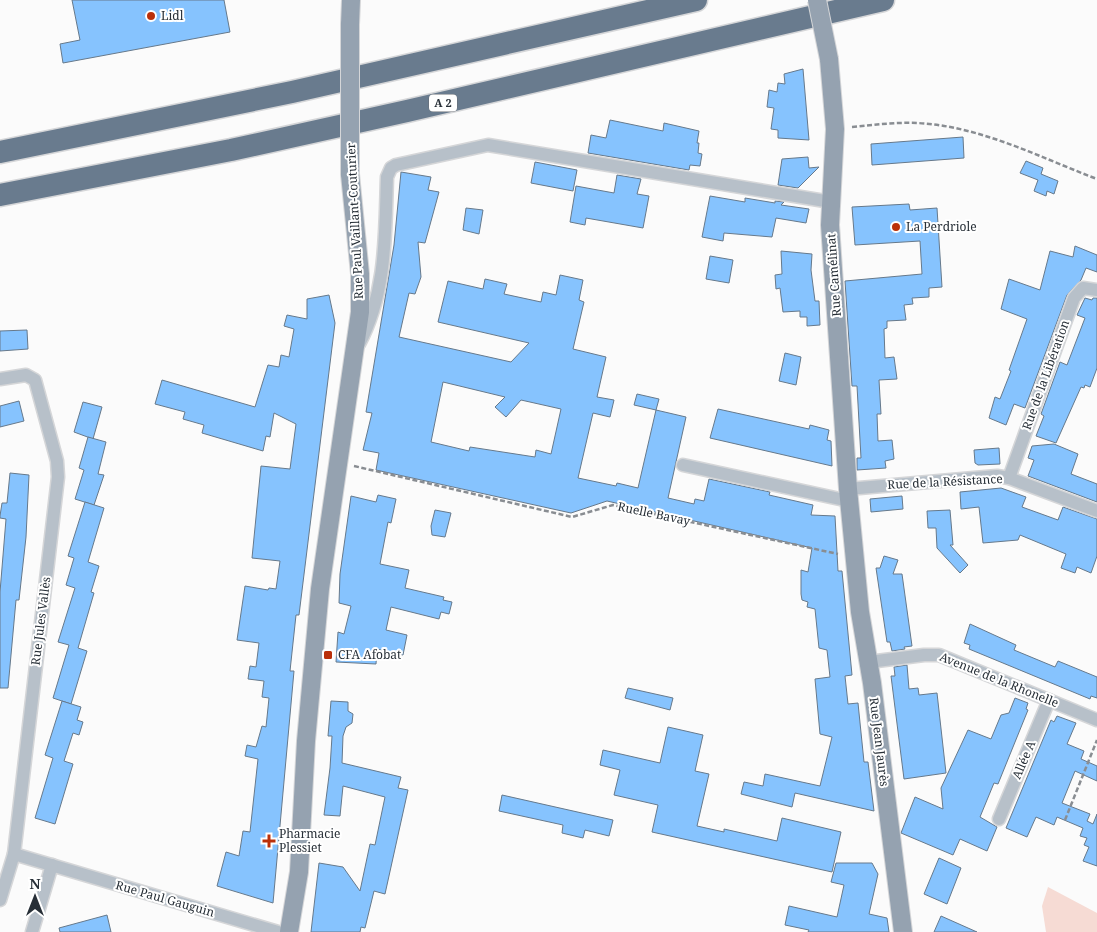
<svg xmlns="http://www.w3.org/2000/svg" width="1097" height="932" font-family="'Noto Serif',serif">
<rect width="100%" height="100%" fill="#fbfbfb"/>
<path fill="#f6dbd4" d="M1048,887L1097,913V932H1046L1042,906Z"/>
<g fill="#86c3fe" stroke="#66798b" fill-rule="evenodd">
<path d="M72,0H224L230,32L63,63L60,44L80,40Z"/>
<path d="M803,69L809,140L778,138V130L771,129L774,108L767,107L769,90L777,92L778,83L785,84L784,74Z"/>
<path d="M610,120L663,131L664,123L699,131L697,143H699L698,153L702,154L700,166L690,165L689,170L588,153L591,135L606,138Z"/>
<path d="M963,137L964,158L872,165L871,144Z"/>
<path d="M808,157L809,168L819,167L798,188L778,185L782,159Z"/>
<path d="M1026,161L1043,168L1041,174L1058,181L1054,194L1047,191L1046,196L1034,191L1038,180L1020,173Z"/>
<path d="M535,162L577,170L573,191L531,183Z"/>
<path d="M401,172L431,177L428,190L439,192L425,243L418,242L421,277L415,294L409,293L399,337L511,362L529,343L438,322L448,281L483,289L485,279L507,284L504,294L541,302L543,292L556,295L560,275L583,280L579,300L584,302L573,349L606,357L597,397L614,400L610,417L593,413L578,478L616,486L617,483L638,488L656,410L634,405L637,394L659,399L656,410L686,417L668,498L694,504L695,499L704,501L709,479L770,492L769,495L813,505L811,515L835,516L838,571H842L852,675L845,676L848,704L858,703L864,762H868L874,811L795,793L792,807L741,794L744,782L763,786L765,774L820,786L832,737L820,734L815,679L830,677L827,650L819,648L815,609L807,607L808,602L802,600L801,594V570L808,572L812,548L607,501L571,513L376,470L379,453L363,450L372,413L366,412L394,245ZM443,382L505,397L495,407L506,417L521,400L561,409L551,454L536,450L535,457L470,447L469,451L431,442Z"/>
<path d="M617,175L641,179L637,194L649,196L643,228L586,218L585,225L570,222L576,186L614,193Z"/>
<path d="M710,196L745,202V198L775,203V201L784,202L781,205L809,209L806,223L776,218L772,237L724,233L723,241L702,237Z"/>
<path d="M909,204L910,210L937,208L942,287L929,288V297L912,298L913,304L904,305L906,320L887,321V328L884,329L885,358L894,357L897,379L879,380L881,414H877L878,441L892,440L894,459L885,461L886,468L857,470V458H861L857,386H852L845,281L922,274L920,241L855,245L852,207Z"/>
<path d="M466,208L483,210L479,234L463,230Z"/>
<path d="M1075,246L1097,255V272L1086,268L1081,280L1067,295L1025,408L1014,404L1006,425L989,418L995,397L1000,399L1011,371L1009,370L1027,319L1001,309L1009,279L1040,290L1050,251L1073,257Z"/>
<path d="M781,251L812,254L811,270L815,301H819L820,325L807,326V317H800V311L783,312L780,288L776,289L775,275L782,274Z"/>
<path d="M710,256L733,260L729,283L706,279Z"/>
<path d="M329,295L335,323L299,615H296L290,671H294L273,903L217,886L226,852L239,856L243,831L250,832L258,759L245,756L247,745L256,747L262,726L266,727L269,698L262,697L264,681L248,679L250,666L256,667L259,643L237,640L245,586L268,590L269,588L276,589L280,561L252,558L261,466L290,469L296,424L274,413L270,437L266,436L263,451L202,433L204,425L183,419L185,412L155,404L162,380L255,407L268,365L279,367L281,355L289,357L294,329L284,326L287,315L307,319V299Z"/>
<path d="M1085,298L1092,300L1093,298H1097V368L1090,387L1085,385L1084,388L1081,387L1056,443L1036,436L1044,416L1041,414L1060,362L1067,365L1085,318L1077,315Z"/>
<path d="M27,330L28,349L0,351V331Z"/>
<path d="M785,353L801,357L796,385L779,381Z"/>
<path d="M19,401L24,421L0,427V406Z"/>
<path d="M83,402L102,407L93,439L74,432Z"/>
<path d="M718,409L809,429L810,425L829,430L827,440L831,441L832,466L710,438Z"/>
<path d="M88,437L106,442L98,474L104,475L94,505L75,499L84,470L79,468Z"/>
<path d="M1054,444L1078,454L1071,474L1097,484V502L1028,476L1034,460L1028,458L1032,446Z"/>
<path d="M999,448L1000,464L978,465L975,463L974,450Z"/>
<path d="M10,473L29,475L26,537L19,600H16L8,688H0V592L6,519L0,518V516L2,503H7Z"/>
<path d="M1001,488L1026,497L1022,507L1058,520L1063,507L1097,519V556L1091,573L1077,567L1075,573L1061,568L1066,554L1020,535L1018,540L983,543L979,507L961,509L960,492Z"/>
<path d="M378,495L396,499L391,523L388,522L380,564L409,570L405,588L444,597L443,600L452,602L449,614L441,612L439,619L391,607L386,630L407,635L403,655L377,649L376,664L336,662L338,632L344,634L351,606L339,603L340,574L351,496L376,502Z"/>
<path d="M902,496L903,509L871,512L870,499Z"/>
<path d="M85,502L104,508L88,562L99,566L91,592L94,593L78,648L87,651L71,704L53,698L69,645L58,642L75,588L66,585L74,558L68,556Z"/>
<path d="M435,510L451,513L445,537L432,535L431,526Z"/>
<path d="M950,510L953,545H950L968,565L960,573L937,548L936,528H928L927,511Z"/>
<path d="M884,556L898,560L893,574H902L912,646L904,647L905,649L892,651L890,642H887L876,568H880Z"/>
<path d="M970,624L1016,645L1014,650L1055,667L1058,661L1097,677V698L1091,696L1090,699L969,649L970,645L964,643Z"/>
<path d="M907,665L909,689L918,688L919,695L937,693L946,773L904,779L891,676H895L894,667Z"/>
<path d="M628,688L673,698L670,710L625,698Z"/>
<path d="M1015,698L1028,703L1026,709L1028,710L998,784L994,783L980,817L997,827L987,851L960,839L953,855L901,833L915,797L943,809L941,788L968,730L991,739L1001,715L1009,713Z"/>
<path d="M62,701L81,707L77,720L83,722L79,735L73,733L64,761L73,764L55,824L35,818L53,758L45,755Z"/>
<path d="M331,701L348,702V711L353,714L352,723L346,727L343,736L342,763L401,777L398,788L408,790L385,894L374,891L365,928L361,927L360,932H311L319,863L343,867L360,891L370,844L375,845L385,797L343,786L340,816L324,815L330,768L332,736H328Z"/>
<path d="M1057,716L1076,723L1067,744L1084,751L1081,759L1097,766V781L1075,771L1062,803L1090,814L1087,821L1093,824L1097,814V866L1083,861L1089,847L1084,845L1087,838L1080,836L1083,828L1057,817L1054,825L1036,817L1027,837L1006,828L1051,720L1054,722Z"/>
<path d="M668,727L703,735L695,771L709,774L697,826L724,832V829L777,841L782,818L841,832L832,872L652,832L658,805L614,795L620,770L600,765L603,750L660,763Z"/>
<path d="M502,795L613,820L609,836L585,830L583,838L562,833L563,825L499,811Z"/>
<path d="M939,858L961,868L947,904L924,894Z"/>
<path d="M836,863H872L878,874L869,914L887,918L889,932H808L809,930L785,925L789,906L837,917L844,885L831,882Z"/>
<path d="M107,915L111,932H60L59,928Z"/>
<path d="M941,916L977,932H934Z"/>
</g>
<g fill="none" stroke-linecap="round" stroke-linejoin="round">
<g stroke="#d5d6d8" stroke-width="15">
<g id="street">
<path d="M359,344C387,292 385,234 387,177L391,168L396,165L488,145L831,202"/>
<path d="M0,379L26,375L35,380L57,461L58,477L14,854L0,900"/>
<path d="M683,465L849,501"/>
<path d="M1009,478L1074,298L1083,288L1097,290"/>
<path d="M848,489L997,476L1009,478L1097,511"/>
<path d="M869,662L924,655H939L1097,720"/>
<path d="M999,819L1049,700"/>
<path d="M14,854L278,932"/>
<path d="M32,932L52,865"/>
</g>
</g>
<g stroke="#d5d6d8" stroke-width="20">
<g id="secondary">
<path d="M350,25L351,0"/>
<path d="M829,59L835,129L830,225L848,489L860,612L872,683L903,932"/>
<path d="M289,932L299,872L306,741L320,589L360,312V274L350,174"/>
</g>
</g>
<g stroke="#d5d6d8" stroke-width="25">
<g id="highway">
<path d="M0,152L292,92L696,0"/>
<path d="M0,195L231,150L407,111L883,0"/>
</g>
</g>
<g stroke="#898d92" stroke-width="2.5" stroke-dasharray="5 2.5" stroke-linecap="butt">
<path d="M852,127C874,125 895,122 917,123C980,126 1039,157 1097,179"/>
<path d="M354,466L572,517L613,505L838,554"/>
<path d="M1065,820L1097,740"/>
</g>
<use href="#street" stroke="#b7c0c9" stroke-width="12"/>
<use href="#secondary" stroke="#95a2b0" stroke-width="18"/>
<use href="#highway" stroke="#697b8e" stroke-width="22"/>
<g stroke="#d5d6d8" stroke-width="20" stroke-linecap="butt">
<g id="secondary-bridge">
<path d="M817,0L829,59"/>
<path d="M350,25V174"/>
</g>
</g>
<use href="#secondary-bridge" stroke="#95a2b0" stroke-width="18"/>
</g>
<g fill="#ba300a" stroke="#fff" stroke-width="2">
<circle cx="151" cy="16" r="5"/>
<circle cx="896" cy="227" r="5"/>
<rect x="323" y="650" width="10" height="10" rx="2.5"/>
<path d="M266.5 833.5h5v5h5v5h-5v5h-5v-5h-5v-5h5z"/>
</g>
<g text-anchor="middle" stroke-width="4" stroke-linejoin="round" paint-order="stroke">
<rect fill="#fff" stroke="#686d73" stroke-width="1" x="429" y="94.5" width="28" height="17" rx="4"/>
<g font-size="11" font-weight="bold" fill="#272f37">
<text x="443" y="107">A 2</text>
</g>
<g font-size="12" fill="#272f37" stroke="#fff" text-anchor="start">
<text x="161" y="20">Lidl</text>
<text x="906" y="231">La Perdriole</text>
<text x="338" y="659">CFA Afobat</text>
<text x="279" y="838">Pharmacie<tspan x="279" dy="14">Plessiet</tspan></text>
</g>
<g font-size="12" fill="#272f37" stroke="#fff">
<text transform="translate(355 221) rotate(-93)" y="4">Rue Paul Vaillant-Couturier</text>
<text transform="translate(834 275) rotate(-94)" y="4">Rue Camélinat</text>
<text transform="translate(1046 375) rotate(-70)" y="4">Rue de la Libération</text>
<text transform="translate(945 482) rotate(-3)" y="4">Rue de la Résistance</text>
<text transform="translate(654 514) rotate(12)" y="4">Ruelle Bavay</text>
<text transform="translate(41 621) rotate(-83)" y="4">Rue Jules Vallès</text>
<text transform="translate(999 680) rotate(22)" y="4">Avenue de la Rhonelle</text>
<text transform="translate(879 742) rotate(83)" y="4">Rue Jean Jaurès</text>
<text transform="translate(1024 760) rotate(-67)" y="4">Allée A</text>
<text transform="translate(165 899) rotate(16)" y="4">Rue Paul Gauguin</text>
</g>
</g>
<g transform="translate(35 897)" stroke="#ffffff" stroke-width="4" paint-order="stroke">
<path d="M0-4L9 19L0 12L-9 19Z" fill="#272f37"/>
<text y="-8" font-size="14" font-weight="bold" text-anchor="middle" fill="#272f37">N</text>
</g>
</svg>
